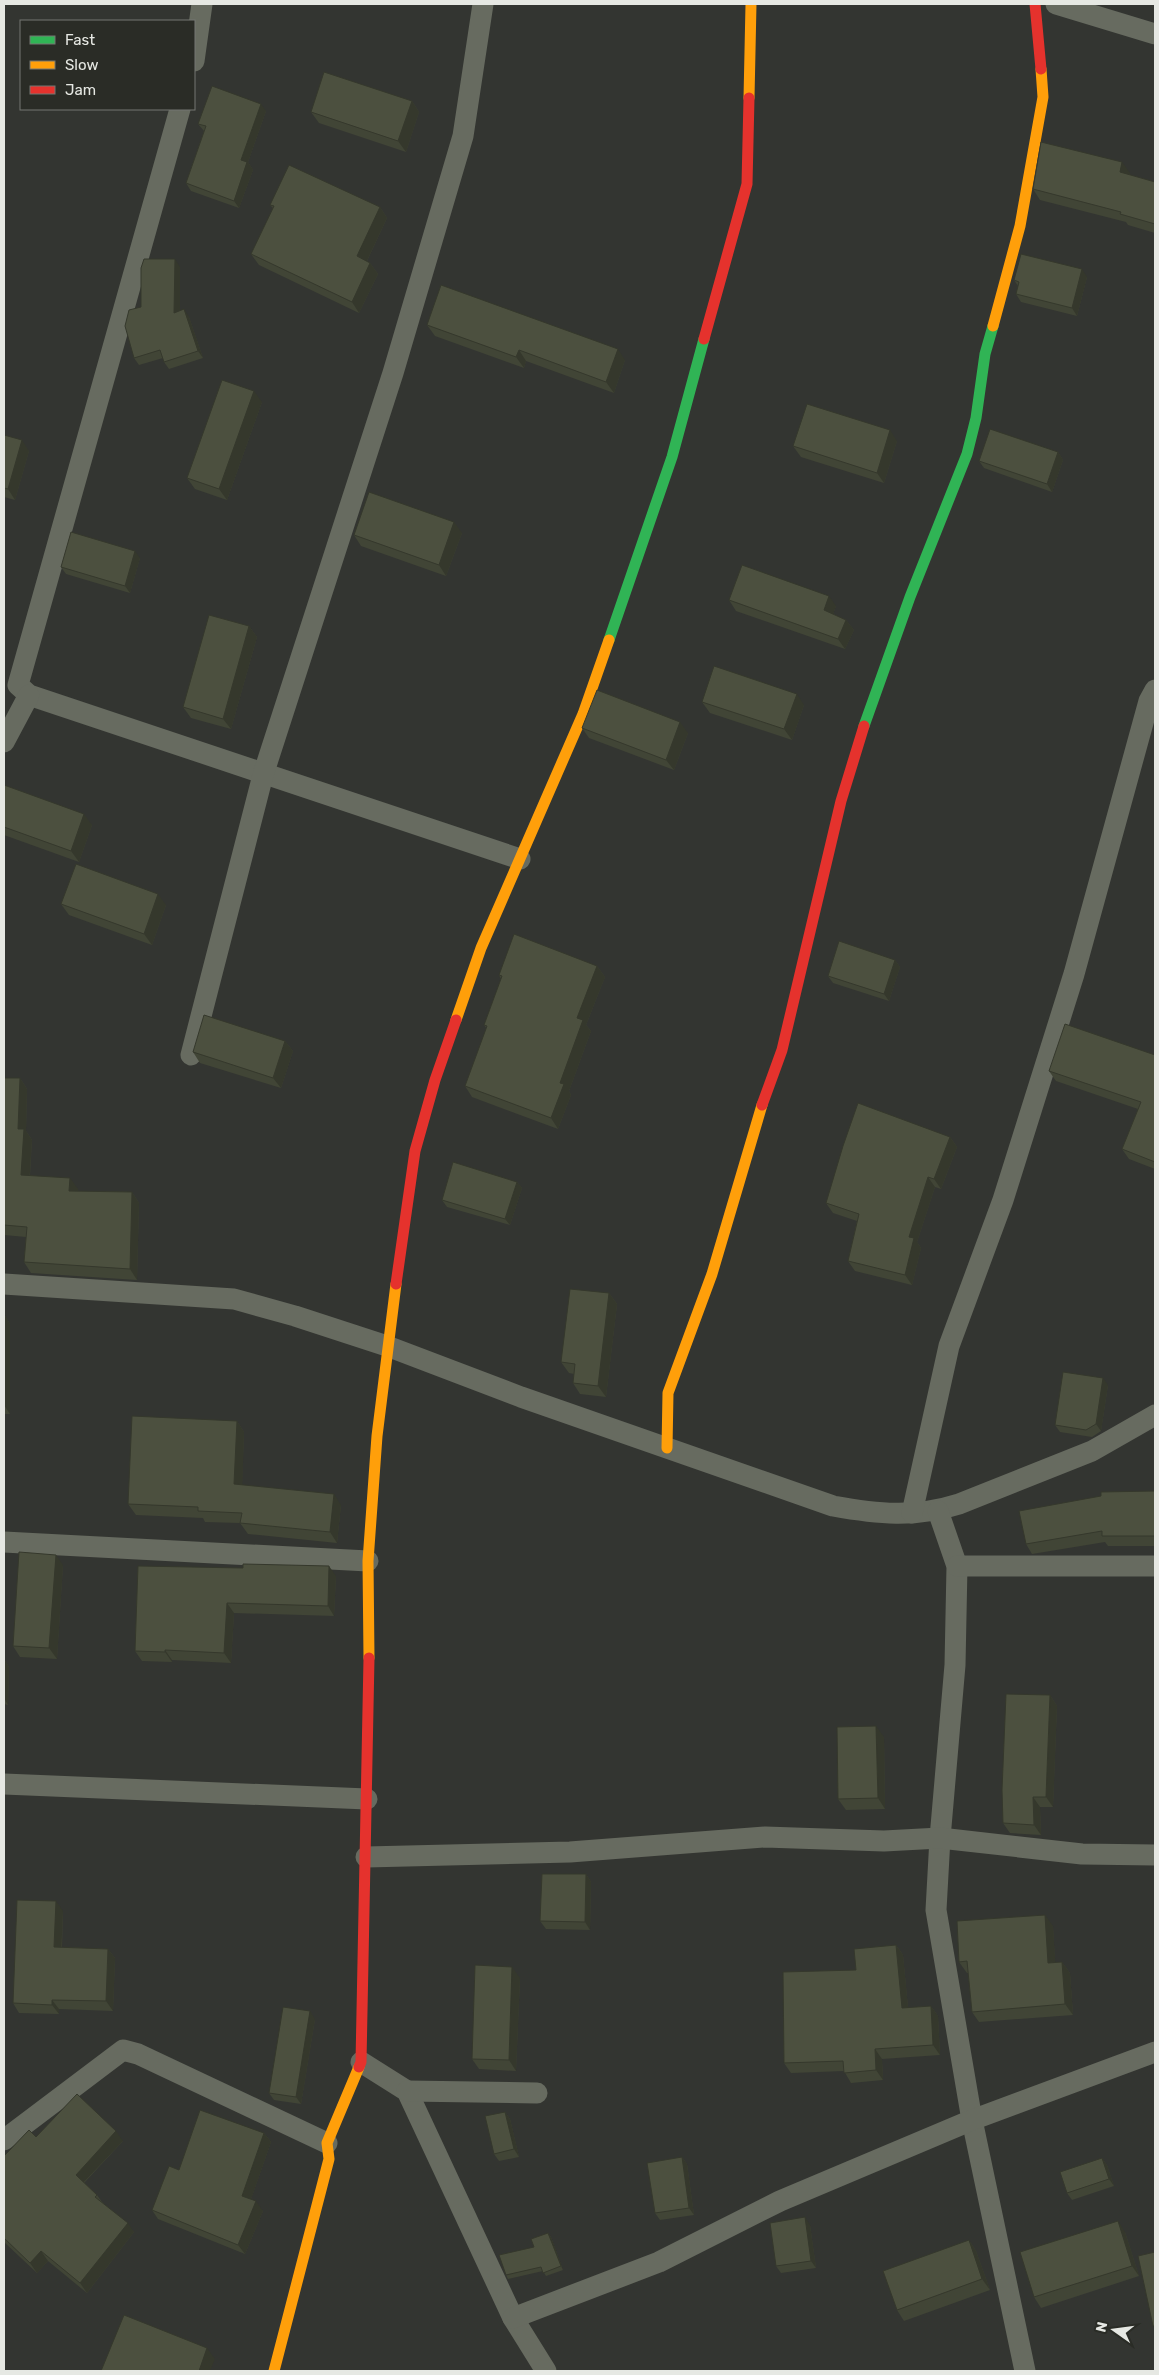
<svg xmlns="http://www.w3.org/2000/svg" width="1159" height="2375" font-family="Rubik,sans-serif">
<rect width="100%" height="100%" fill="#333531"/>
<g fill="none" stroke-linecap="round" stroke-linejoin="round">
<g stroke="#676b60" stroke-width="21">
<path d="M1056,4L1155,34"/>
<path d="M194,61L202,4"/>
<path d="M180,109L18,685L29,695L520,859"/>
<path d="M4,742L29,695"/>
<path d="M191,1055L263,775L393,373L463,136L483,4"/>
<path d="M4,1284L234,1299L295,1316L387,1346L521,1397L833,1506C877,1514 915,1518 959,1504L1092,1451L1155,1415"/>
<path d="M938,1511L957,1566L955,1665L940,1838L936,1910L972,2120L1025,2371"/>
<path d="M912,1513L949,1346L1003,1200L1074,974L1149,701L1155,690"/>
<path d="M4,1542L368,1561"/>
<path d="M957,1566H1155"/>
<path d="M4,1784L367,1799"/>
<path d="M366,1857L570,1852L765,1837L884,1841L940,1838L1082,1854L1155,1855"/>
<path d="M361,2062L407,2091L513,2318L546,2371"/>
<path d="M407,2091L537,2093"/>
<path d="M4,2140L123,2050L138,2054L327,2143"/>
<path d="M513,2318L659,2262L780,2201L972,2120L1155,2052"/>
</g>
<g stroke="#30b455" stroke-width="11">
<path d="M609,640L672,457L704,339"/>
<path d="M864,726L910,597L967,454L976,418L985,354L993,326"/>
</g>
<g stroke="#ff9f0a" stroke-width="11">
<path d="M749,98L751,4"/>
<path d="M993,326L1020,226L1043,97L1041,69"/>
<path d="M456,1020L481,948L583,714L609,640"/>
<path d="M667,1448L668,1393L712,1274L762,1105"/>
<path d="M369,1658L368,1561L377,1436L396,1284"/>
<path d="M274,2371L329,2159L327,2143L359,2067"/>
</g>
<g stroke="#e5322d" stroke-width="11">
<path d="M1035,4L1041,69"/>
<path d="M704,339L747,184L749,98"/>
<path d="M762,1105L782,1050L841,801L864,726"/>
<path d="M396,1284L415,1151L435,1080L456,1020"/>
<path d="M359,2067L361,2062L369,1658"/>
</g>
</g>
<g fill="#414536">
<path d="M412,101L419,112L406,152L319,123L311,112Z"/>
<path d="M266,111L248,162L253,170L239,208L191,191L186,183L204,131L198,124Z"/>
<path d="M1130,173V175L1155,182V233L1128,225L1126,222L1040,200L1033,189Z"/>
<path d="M270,205L380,207L387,218L367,261L370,263L378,274L359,313L259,265L251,254L273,208Z"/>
<path d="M180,267V311L189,317L203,358L169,369L164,362L163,358L139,365L134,358L141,307Z"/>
<path d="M1087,277L1077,316L1021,302L1016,294L1018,286L1014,280Z"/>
<path d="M427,325L625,360L614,393L526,361L524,368L435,336Z"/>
<path d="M262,402L227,500L195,489L187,478Z"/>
<path d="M4,435L29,451L15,500L4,497Z"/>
<path d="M897,441L884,483L801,457L793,446Z"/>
<path d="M1058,452L1063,460L1052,492L984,468L979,461Z"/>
<path d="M462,533L446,576L361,546L354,535Z"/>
<path d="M140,558L130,593L66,574L61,567Z"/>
<path d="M729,600L836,606L833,614L846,620L854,630L845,649L736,611Z"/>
<path d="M249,626L257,637L231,729L191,718L183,707Z"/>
<path d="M702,702L804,705L792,740L710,713Z"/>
<path d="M582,728L688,733L674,770L589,738Z"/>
<path d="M4,785L92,825L79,862L4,835Z"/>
<path d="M61,904L166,905L152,945L69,915Z"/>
<path d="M895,960L900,967L889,1001L833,983L828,976Z"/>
<path d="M597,966L605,977L586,1025L591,1031L569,1091L571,1095L558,1129L472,1097L465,1086L487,1029L484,1025L501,979L499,975Z"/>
<path d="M285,1041L293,1051L281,1088L200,1063L193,1052Z"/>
<path d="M1155,1055V1169L1129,1159L1122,1149L1138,1109L1056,1081L1049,1071Z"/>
<path d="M4,1078H20L27,1089L26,1131L32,1140L30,1175L78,1189V1191L132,1192L139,1203L137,1280L31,1273L24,1262L26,1237L4,1235Z"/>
<path d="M950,1137L957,1147L941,1189L935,1187L917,1242L921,1248L912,1285L855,1271L848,1261L857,1221L833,1213L826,1203Z"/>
<path d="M517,1182L522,1188L510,1225L447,1207L442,1200Z"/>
<path d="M609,1293L617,1304L606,1397L580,1394L573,1383L574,1374L569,1373L561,1362Z"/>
<path d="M4,1314L10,1324V1414H4Z"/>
<path d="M1108,1385L1101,1431L1092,1437L1060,1432L1055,1425Z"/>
<path d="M237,1421L244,1432L242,1485L341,1505L337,1543L248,1534L240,1523L205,1522L203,1518L136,1515L128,1504Z"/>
<path d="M1155,1491V1546H1108L1105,1542L1032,1554L1026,1544Z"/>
<path d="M63,1565L57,1659L20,1657L13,1646Z"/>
<path d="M138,1566L336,1576L334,1616L234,1613L231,1663L172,1660V1662L142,1661L135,1651Z"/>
<path d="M4,1659L9,1667L8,1705L4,1704Z"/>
<path d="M1050,1695L1057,1706L1053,1807H1040L1041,1835L1010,1833L1003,1823Z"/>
<path d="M884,1737L885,1809L846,1810L838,1799Z"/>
<path d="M586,1874L591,1882L590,1930L546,1929L540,1921Z"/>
<path d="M63,1911L62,1947L108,1949L115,1958L113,2011L59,2009V2014L19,2013L13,2003Z"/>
<path d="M1053,1926L1055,1962H1062L1070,1973L1073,2015L979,2022L972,2012L968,1973H967L959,1962Z"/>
<path d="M896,1945L903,1955L908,2008L931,2006L938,2016L940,2055L882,2059L883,2080L851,2083L844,2071L791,2073L784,2063L856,1970Z"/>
<path d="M520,1978L516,2071L479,2069L472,2059Z"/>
<path d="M315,2019L301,2104L274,2100L269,2093Z"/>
<path d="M505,2112L510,2119L519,2157L499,2161L494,2154Z"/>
<path d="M264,2133L271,2142L251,2199L263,2211L245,2254L158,2219L152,2210L179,2170Z"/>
<path d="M36,2137L123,2141L84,2183L97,2195L102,2202L134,2232L87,2293L48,2261L37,2273L4,2242V2156Z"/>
<path d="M682,2157L687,2164L694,2215L660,2220L655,2213Z"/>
<path d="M1102,2158L1107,2165L1114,2186L1072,2200L1067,2193Z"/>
<path d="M810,2225L816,2268L781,2273L776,2266Z"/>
<path d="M1125,2232L1139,2276L1041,2308L1034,2297Z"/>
<path d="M548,2233L551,2237L563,2270L546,2276L543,2271L508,2279L506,2275Z"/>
<path d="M969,2240L976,2251L990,2290L904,2321L897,2310Z"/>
</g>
<g fill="#35382c">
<path d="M412,101L419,112L406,152L398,141Z"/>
<path d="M261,104L266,111L248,162L253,170L239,208L234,201L241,160Z"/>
<path d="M1122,162L1130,173L1128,183L1120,172Z"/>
<path d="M380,207L387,218L364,267L357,256Z"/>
<path d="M175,259L180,267V320L174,313Z"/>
<path d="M370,263L378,274L359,313L352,302Z"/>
<path d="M1082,269L1087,277L1077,316L1072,308Z"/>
<path d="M184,309L189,317L203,358L198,351Z"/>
<path d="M618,349L625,360L614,393L606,382Z"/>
<path d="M519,350L526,361L524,368L516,357Z"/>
<path d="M254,391L262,402L227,500L219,489Z"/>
<path d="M890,430L897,441L884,483L877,473Z"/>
<path d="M22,440L29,451L15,500L8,489Z"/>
<path d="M1058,452L1063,460L1052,492L1047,484Z"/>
<path d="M454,522L462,533L446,576L439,565Z"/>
<path d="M135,551L140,558L130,593L125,586Z"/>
<path d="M829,596L836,606L831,620L824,610Z"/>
<path d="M846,620L854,630L845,649L838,639Z"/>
<path d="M249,626L257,637L231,729L223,719Z"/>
<path d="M797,694L804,705L792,740L784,729Z"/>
<path d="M680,722L688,733L674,770L666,760Z"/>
<path d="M84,814L92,825L79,862L71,851Z"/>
<path d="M158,894L166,905L152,945L144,934Z"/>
<path d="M895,960L900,967L889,1001L884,994Z"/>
<path d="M597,966L605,977L586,1025L591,1031L569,1091L571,1095L558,1129L551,1118L577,1018Z"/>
<path d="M285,1041L293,1051L281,1088L273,1078Z"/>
<path d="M20,1078L27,1089L26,1131L32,1140L29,1186L21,1175L18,1129Z"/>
<path d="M950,1137L957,1147L941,1189L934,1179Z"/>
<path d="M928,1177L935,1187L917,1242L921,1248L912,1285L905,1275L909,1237Z"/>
<path d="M70,1178L78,1189L77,1201L69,1191Z"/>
<path d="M517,1182L522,1188L510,1225L505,1219Z"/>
<path d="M132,1192L139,1203L137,1280L130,1269Z"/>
<path d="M609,1293L617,1304L606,1397L598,1386Z"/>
<path d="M4,1314L10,1324V1414L4,1405Z"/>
<path d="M1103,1378L1108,1385L1101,1431L1096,1424Z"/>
<path d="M237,1421L244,1432L242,1495L234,1484Z"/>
<path d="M334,1494L341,1505L337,1543L330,1532Z"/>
<path d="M56,1555L63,1565L57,1659L49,1648Z"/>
<path d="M329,1566L336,1576L334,1616L328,1606Z"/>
<path d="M227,1603L234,1613L231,1663L224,1653Z"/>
<path d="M165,1650L172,1660V1662L165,1652Z"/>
<path d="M4,1659L9,1667L8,1705L4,1698Z"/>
<path d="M1050,1695L1057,1706L1053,1807L1046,1797Z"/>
<path d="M876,1726L884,1737L885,1809L878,1798Z"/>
<path d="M1033,1797L1040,1807L1041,1835L1034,1825Z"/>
<path d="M586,1874L591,1882L590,1930L585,1922Z"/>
<path d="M56,1901L63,1911L61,1956L54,1947Z"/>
<path d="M1045,1915L1053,1926L1056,1974L1048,1963Z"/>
<path d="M896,1945L903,1955L909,2018L902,2008Z"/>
<path d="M108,1949L115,1958L113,2011L106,2001Z"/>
<path d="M1062,1962L1070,1973L1073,2015L1065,2004Z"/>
<path d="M512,1967L520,1978L516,2071L509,2060Z"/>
<path d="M52,2000L59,2009V2014L52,2005Z"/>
<path d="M931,2006L938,2016L940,2055L933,2045Z"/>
<path d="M310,2011L315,2019L301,2104L296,2097Z"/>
<path d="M875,2049L882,2059L883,2080L876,2070Z"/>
<path d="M505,2112L510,2119L519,2157L514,2149Z"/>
<path d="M116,2131L123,2141L82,2184L76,2175Z"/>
<path d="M264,2133L271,2142L249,2205L242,2196Z"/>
<path d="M682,2157L687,2164L694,2215L689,2208Z"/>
<path d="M1102,2158L1107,2165L1114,2186L1109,2179Z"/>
<path d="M256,2201L263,2211L245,2254L238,2245Z"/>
<path d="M805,2217L810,2225L816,2268L811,2261Z"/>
<path d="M1118,2221L1125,2232L1139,2276L1132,2266Z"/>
<path d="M128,2223L134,2232L87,2293L80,2283Z"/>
<path d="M548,2233L551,2237L563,2270L561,2266Z"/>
<path d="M969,2240L976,2251L990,2290L982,2279Z"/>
<path d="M41,2251L48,2261L37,2273L30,2263Z"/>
<path d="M207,2348L215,2359L210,2371H199Z"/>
</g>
<g fill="#4c503f" stroke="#35382c">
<path d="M324,72L412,101L398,141L311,112Z"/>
<path d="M212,86L261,104L241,160L247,162L234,201L186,183L206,126L198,124Z"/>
<path d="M1041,142L1122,162L1120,172L1155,182V224L1120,214L1121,212L1033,189Z"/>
<path d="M289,165L380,207L357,256L370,263L352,302L251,254L274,206L270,205Z"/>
<path d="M1021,254L1082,269L1072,308L1016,294L1019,282L1014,280Z"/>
<path d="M144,259H175L174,313L184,309L198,351L164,362L160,350L134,358L125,326L129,310L141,307V268Z"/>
<path d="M441,285L618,349L606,382L519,350L516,357L427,325Z"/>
<path d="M222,380L254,391L219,489L187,478Z"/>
<path d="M807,404L890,430L877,473L793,446Z"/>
<path d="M990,429L1058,452L1047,484L979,461Z"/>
<path d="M4,435L22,440L8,489L4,488Z"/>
<path d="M369,492L454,522L439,565L354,535Z"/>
<path d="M71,532L135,551L125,586L61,567Z"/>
<path d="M742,565L829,596L824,610L846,620L838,639L729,600Z"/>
<path d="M209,615L249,626L223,719L183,707Z"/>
<path d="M714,666L797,694L784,729L702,702Z"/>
<path d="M597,690L680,722L666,760L582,728Z"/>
<path d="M4,785L84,814L71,851L4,827Z"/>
<path d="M76,864L158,894L144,934L61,904Z"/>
<path d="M514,934L597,966L577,1018L583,1020L560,1083L564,1084L551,1118L465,1086L487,1026L484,1025L502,976L499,975Z"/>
<path d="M839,941L895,960L884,994L828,976Z"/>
<path d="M204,1015L285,1041L273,1078L193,1052Z"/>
<path d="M1065,1024L1155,1055V1162L1122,1149L1141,1102L1049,1071Z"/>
<path d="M4,1078H20L18,1129H24L21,1175L70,1178L69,1191L132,1192L130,1269L24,1262L27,1227L4,1225Z"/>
<path d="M858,1103L950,1137L934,1179L928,1177L909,1237L914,1238L905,1275L848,1261L859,1214L826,1203L843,1146Z"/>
<path d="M453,1162L517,1182L505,1219L442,1200Z"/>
<path d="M570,1289L609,1293L598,1386L573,1383L575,1364L561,1362Z"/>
<path d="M1063,1372L1103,1378L1096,1424L1086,1430L1055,1425Z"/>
<path d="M132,1416L237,1421L234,1484L334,1494L330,1532L240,1523L242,1513L198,1511V1507L128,1504Z"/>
<path d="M1155,1491V1536H1102V1531L1026,1544L1019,1511L1101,1496V1492Z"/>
<path d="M19,1552L56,1555L49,1648L13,1646Z"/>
<path d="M243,1564L329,1566L328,1606L227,1603L224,1653L165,1650V1652L135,1651L138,1566L243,1568Z"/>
<path d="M1006,1694L1050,1695L1046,1797H1033L1034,1825L1003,1823L1002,1790Z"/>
<path d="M876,1726L878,1798L838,1799L837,1727Z"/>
<path d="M542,1874H586L585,1922L540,1921Z"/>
<path d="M17,1900L56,1901L54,1947L108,1949L106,2001L52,2000V2005L13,2003Z"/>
<path d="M1045,1915L1048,1963L1062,1962L1065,2004L972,2012L967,1961L959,1962L957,1921Z"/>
<path d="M896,1945L902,2008L931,2006L933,2045L875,2049L876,2070L844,2073L843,2061L784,2063L783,1972L856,1970L854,1949Z"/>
<path d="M475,1965L512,1967L509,2060L472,2059Z"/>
<path d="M283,2007L310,2011L296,2097L269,2093Z"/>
<path d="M77,2094L116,2131L76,2175L97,2195L95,2197L128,2223L80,2283L41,2251L30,2263L4,2238V2156L29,2130L36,2137Z"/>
<path d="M200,2110L264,2133L242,2196L256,2201L238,2245L152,2210L169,2166L179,2170Z"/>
<path d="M505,2112L514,2149L494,2154L485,2116Z"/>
<path d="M682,2157L689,2208L655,2213L647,2163Z"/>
<path d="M1102,2158L1109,2179L1067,2193L1060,2172Z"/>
<path d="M805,2217L811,2261L776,2266L770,2223Z"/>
<path d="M1118,2221L1132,2266L1034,2297L1020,2252Z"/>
<path d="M548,2233L561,2266L543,2273L541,2267L506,2275L499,2255L534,2247L531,2239Z"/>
<path d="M969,2240L982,2279L897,2310L883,2271Z"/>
<path d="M1155,2252V2326H1153L1138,2256Z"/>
<path d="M124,2315L207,2348L199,2371H101Z"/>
</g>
<rect width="1159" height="2375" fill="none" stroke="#e6e8e3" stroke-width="10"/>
<rect x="20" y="20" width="175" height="90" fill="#2a2c26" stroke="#757772"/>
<rect x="30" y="36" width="25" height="8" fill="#30b455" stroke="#757772"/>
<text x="65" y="45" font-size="15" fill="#e6e8e3">Fast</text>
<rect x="30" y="61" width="25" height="8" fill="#ff9f0a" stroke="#757772"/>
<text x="65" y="70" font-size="15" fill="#e6e8e3">Slow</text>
<rect x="30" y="86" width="25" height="8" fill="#e5322d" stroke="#757772"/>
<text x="65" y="95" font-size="15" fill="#e6e8e3">Jam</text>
<g transform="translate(1114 2330) rotate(284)" stroke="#2a2c26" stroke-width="4" paint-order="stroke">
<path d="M0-4L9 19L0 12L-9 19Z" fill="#e6e8e3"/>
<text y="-8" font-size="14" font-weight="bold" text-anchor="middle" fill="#e6e8e3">N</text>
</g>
</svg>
